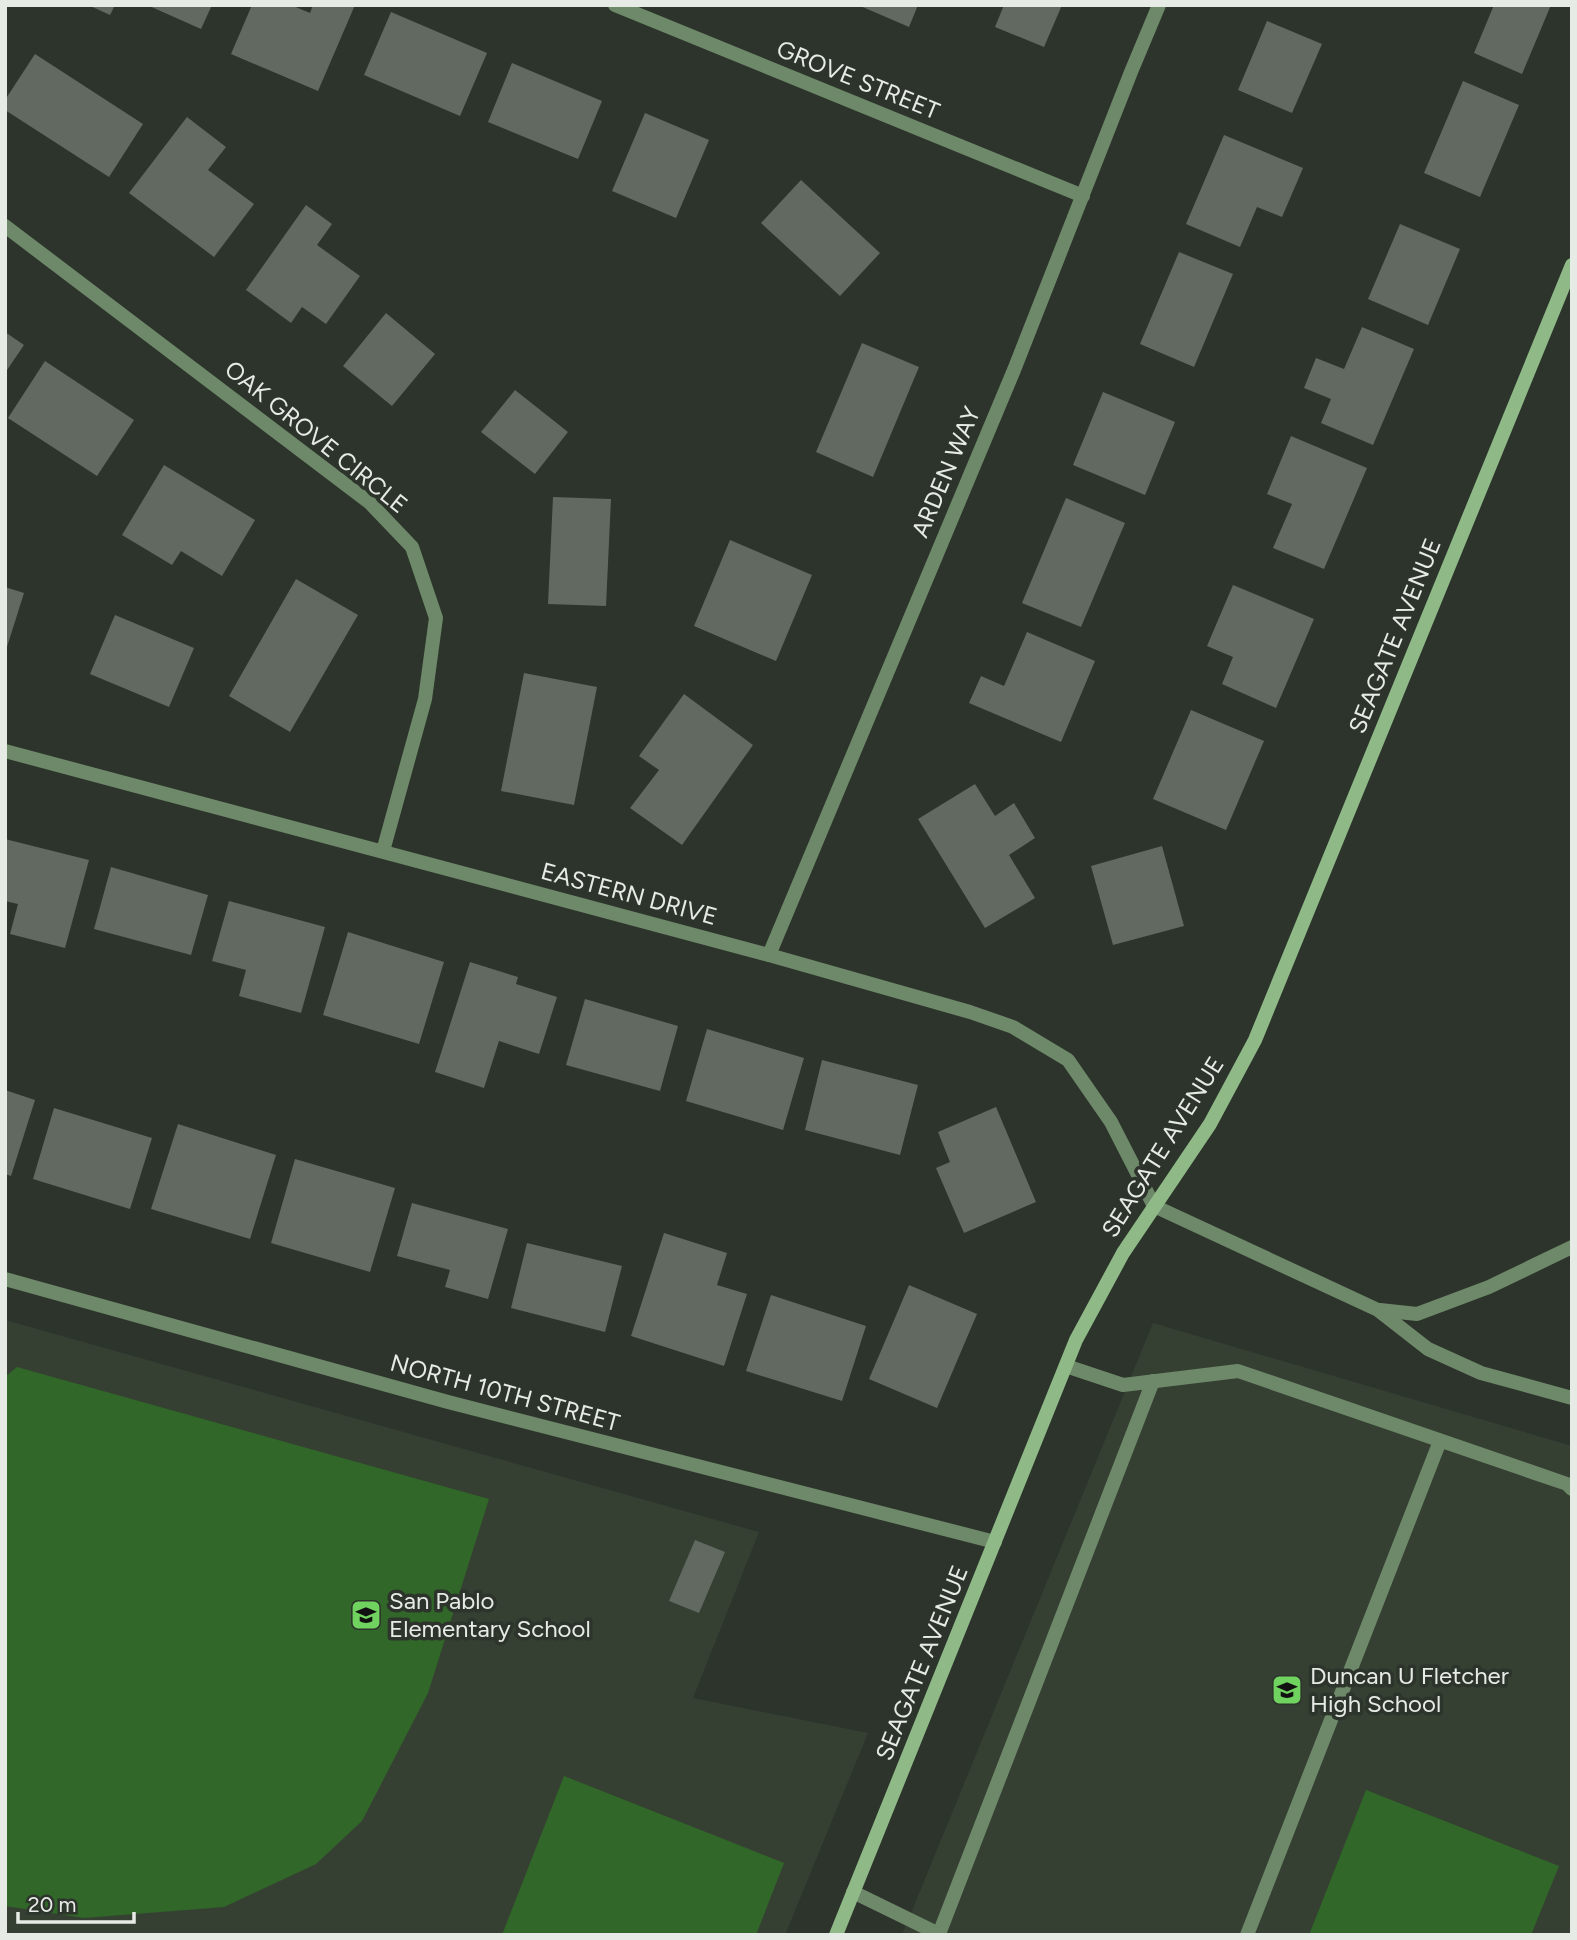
<svg xmlns="http://www.w3.org/2000/svg" width="1577" height="1940" font-family="Figtree,sans-serif">
<rect width="100%" height="100%" fill="#2d342c"/>
<g fill="#354033">
<path d="M5,1320L759,1532L693,1698L868,1733L785,1935H5Z"/>
<path d="M1153,1323L1572,1446V1935H902Z"/>
</g>
<g fill="#316728">
<path d="M17,1367L489,1499L428,1693L362,1821L316,1864L224,1907L84,1918L5,1906V1377Z"/>
<path d="M564,1776L784,1863L756,1935H502Z"/>
<path d="M1366,1790L1559,1866L1531,1935H1309Z"/>
</g>
<g fill="#616960">
<path d="M88,5H115L110,15Z"/>
<path d="M147,5H212L201,29Z"/>
<path d="M252,5H291L310,13L313,5H355L318,91L231,54Z"/>
<path d="M858,5H918L909,27Z"/>
<path d="M1004,5H1062L1044,47L995,27Z"/>
<path d="M1494,5H1551L1522,74L1474,53Z"/>
<path d="M391,12L487,53L460,116L364,75Z"/>
<path d="M1267,21L1322,44L1292,113L1238,90Z"/>
<path d="M35,54L143,124L109,177L5,110V100Z"/>
<path d="M512,63L602,101L578,159L488,122Z"/>
<path d="M1463,81L1519,105L1480,197L1424,173Z"/>
<path d="M645,113L709,140L676,218L612,191Z"/>
<path d="M187,117L226,147L208,170L254,204L214,257L129,193Z"/>
<path d="M1224,135L1303,168L1282,217L1257,207L1240,247L1186,224Z"/>
<path d="M801,180L880,253L840,296L761,223Z"/>
<path d="M306,205L332,224L317,245L360,276L326,324L302,307L291,323L246,290Z"/>
<path d="M1400,224L1460,249L1428,325L1368,299Z"/>
<path d="M1179,252L1233,274L1194,367L1140,344Z"/>
<path d="M386,313L435,354L392,406L343,366Z"/>
<path d="M1362,327L1414,349L1373,445L1321,423L1331,399L1304,388L1316,358L1344,369Z"/>
<path d="M5,332L24,345L5,373Z"/>
<path d="M862,343L919,367L873,477L816,452Z"/>
<path d="M45,361L134,420L97,476L8,418Z"/>
<path d="M515,390L568,432L535,474L481,432Z"/>
<path d="M1103,392L1175,422L1145,495L1073,465Z"/>
<path d="M1291,436L1367,468L1324,569L1273,548L1292,504L1267,494Z"/>
<path d="M164,465L255,520L222,576L181,551L172,565L122,535Z"/>
<path d="M553,497L611,499L606,606L548,604Z"/>
<path d="M1066,498L1125,523L1081,627L1022,603Z"/>
<path d="M730,540L812,575L776,661L694,626Z"/>
<path d="M296,579L358,615L290,732L229,696Z"/>
<path d="M1233,585L1314,619L1276,708L1222,684L1233,657L1207,646Z"/>
<path d="M5,587L24,593L6,650H5Z"/>
<path d="M115,615L194,648L169,707L90,674Z"/>
<path d="M1027,632L1095,661L1061,742L969,703L981,676L1004,686Z"/>
<path d="M524,673L597,687L574,805L501,791Z"/>
<path d="M684,694L753,745L682,845L630,808L659,770L639,756Z"/>
<path d="M1191,710L1264,741L1226,830L1153,799Z"/>
<path d="M975,784L995,816L1014,803L1035,838L1009,855L1035,898L985,928L918,819Z"/>
<path d="M5,839L89,860L65,948L10,934L18,904L5,901Z"/>
<path d="M1162,846L1184,926L1113,945L1091,866Z"/>
<path d="M111,867L208,895L191,955L94,929Z"/>
<path d="M229,901L325,927L301,1013L239,996L246,970L212,961Z"/>
<path d="M348,932L444,962L419,1044L323,1015Z"/>
<path d="M470,962L518,977L516,984L557,997L539,1054L499,1041L484,1088L435,1072Z"/>
<path d="M585,999L678,1026L660,1091L566,1065Z"/>
<path d="M707,1029L804,1058L783,1130L686,1101Z"/>
<path d="M822,1060L918,1085L900,1155L805,1130Z"/>
<path d="M5,1090L35,1100L11,1176L5,1174Z"/>
<path d="M996,1107L1036,1202L964,1233L936,1168L950,1162L938,1132Z"/>
<path d="M54,1108L152,1138L130,1209L33,1179Z"/>
<path d="M178,1124L276,1155L250,1239L151,1209Z"/>
<path d="M295,1159L395,1188L370,1272L271,1243Z"/>
<path d="M412,1203L508,1229L488,1299L445,1287L450,1270L397,1256Z"/>
<path d="M664,1233L727,1253L717,1285L747,1294L724,1366L631,1336Z"/>
<path d="M527,1243L622,1266L605,1332L511,1308Z"/>
<path d="M909,1285L977,1314L937,1408L869,1379Z"/>
<path d="M771,1295L866,1326L842,1401L746,1371Z"/>
<path d="M695,1540L725,1552L699,1613L669,1601Z"/>
</g>
<g fill="none" stroke-linecap="round" stroke-linejoin="round">
<g stroke="#6e8969" stroke-width="14">
<path d="M1154,1206L1378,1310L1428,1349L1481,1373L1572,1398"/>
<path d="M1380,1310L1417,1314L1489,1287L1572,1247"/>
<path d="M1066,1366L1123,1385L1238,1371L1567,1484L1572,1489"/>
<path d="M853,1892L939,1934L1153,1381"/>
<path d="M1247,1935L1440,1441"/>
</g>
<g stroke="#6e8969" stroke-width="14">
<path d="M615,5L1083,196"/>
<path d="M5,226L370,503L412,547L436,618L425,699L383,851"/>
<path d="M5,751L769,955L970,1012L1013,1027L1068,1060L1111,1122L1154,1206"/>
<path d="M769,955L1014,370L1131,72L1159,5"/>
<path d="M5,1279L448,1402L995,1542"/>
</g>
<path stroke="#8fba88" stroke-width="14" d="M836,1935L1076,1340L1123,1253L1210,1124L1255,1040L1572,265"/>
</g>
<defs>
<g id="school-square" transform="scale(1.575)"><rect x="-9" y="-9" width="18" height="18" rx="4" fill="#70d35f" stroke="#2d342c"/><path d="M0-5L7-2L0 1L-7-2ZM-4 1L0 2.5L4 1V4Q0 6-4 4Z" fill="#111"/></g>
</defs>
<g fill-rule="evenodd">
<use href="#school-square" x="366" y="1615"/>
<use href="#school-square" x="1287" y="1690"/>
</g>
<g text-anchor="middle" stroke-width="7" stroke-linejoin="round" paint-order="stroke">
<g font-size="24" fill="#e7ebe6" stroke="#2d342c">
<text transform="translate(858 80) rotate(22)" y="8">GROVE STREET</text>
<text transform="translate(316 437) rotate(39)" y="8">OAK GROVE CIRCLE</text>
<text transform="translate(946 472) rotate(-67)" y="8">ARDEN WAY</text>
<text transform="translate(1395 636) rotate(-68)" y="8">SEAGATE AVENUE</text>
<text transform="translate(629 894) rotate(15)" y="8">EASTERN DRIVE</text>
<text transform="translate(1163 1147) rotate(-58)" y="8">SEAGATE AVENUE</text>
<text transform="translate(505 1393) rotate(15)" y="8">NORTH 10TH STREET</text>
<text transform="translate(922 1663) rotate(-68)" y="8">SEAGATE AVENUE</text>
</g>
<g font-size="24" fill="#e7ebe6" stroke="#2d342c" text-anchor="start">
<text x="389" y="1609">San Pablo<tspan x="389" dy="28">Elementary School</tspan></text>
<text x="1310" y="1684">Duncan U Fletcher<tspan x="1310" dy="28">High School</tspan></text>
</g>
</g>
<rect width="1577" height="1940" fill="none" stroke="#e7ebe6" stroke-width="14"/>
<path d="M18 1912v10h116v-10" fill="none" stroke="#e7ebe6" stroke-width="3.5"/>
<text x="28" y="1912" font-size="21" fill="#e7ebe6" stroke="#2d342c" stroke-width="5" paint-order="stroke">20 m</text>
</svg>
